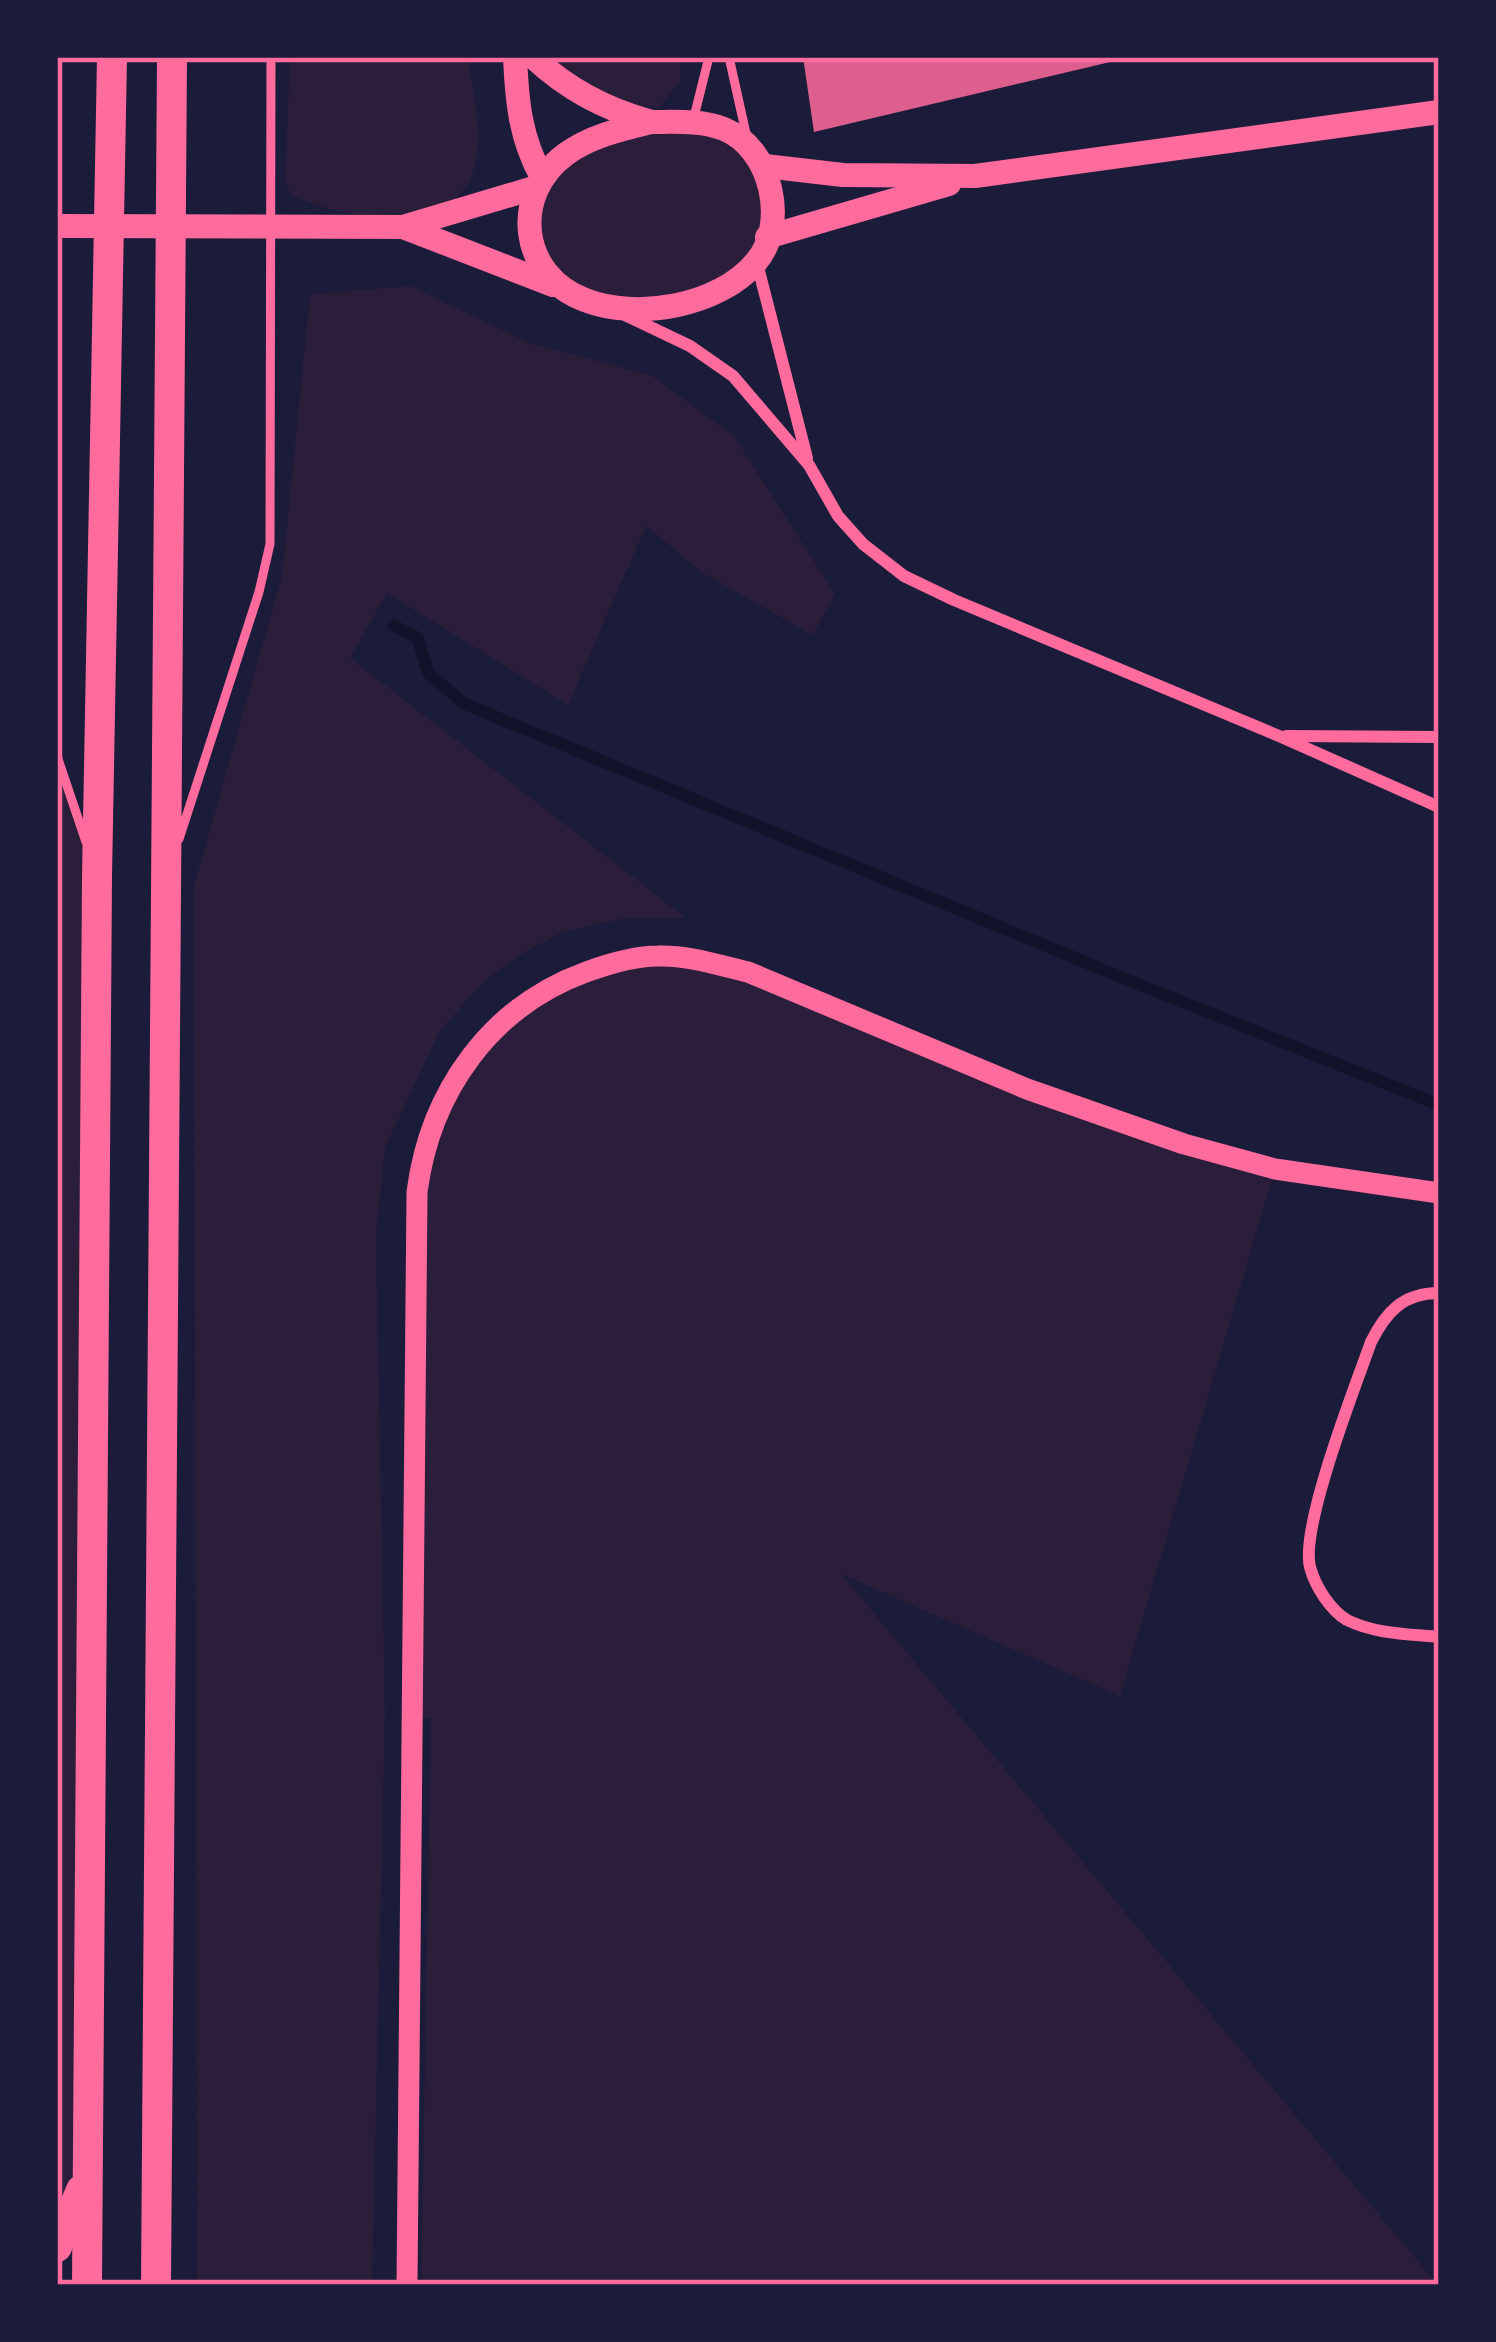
<svg xmlns="http://www.w3.org/2000/svg" width="1496" height="2342" font-family="'DM Sans',sans-serif">
<rect width="100%" height="100%" fill="#1b1b3a"/>
<g fill="#2a1e3b">
<path d="M290,57H468C472,89 482,128 476,160C461,244 344,219 291,195L285,180Z"/>
<path d="M547,57H680L681,81L658,108C615,105 580,85 547,57Z"/>
<path d="M692,123L765,166L767,237L727,285L613,310L538,264L537,187L567,153Z"/>
<path d="M410,286L532,344L651,375L734,436L835,594L813,635L704,574L646,526L568,705L387,593L350,658L686,918L621,919L563,932L520,955L483,982L439,1032L385,1148L376,1237L385,1713L372,2285H197L194,886L282,576L310,294Z"/>
<path d="M57,756L97,877L88,2173L57,2247Z"/>
<path d="M701,960L1027,1089L1275,1169L1120,1696L841,1574L1438,2285H421L431,1718L411,1717L423,1151L499,1024L603,966Z"/>
</g>
<g fill="none" stroke-linecap="round" stroke-linejoin="round">
<path stroke="#12122b" stroke-width="12" d="M394,626L418,638L428,673L465,704L1140,985L1439,1105"/>
</g>
<path fill="#dd5f8e" d="M803,57H1123V59L814,132Z"/>
<g fill="none" stroke-linecap="round" stroke-linejoin="round">
<g stroke="#ff6b9d" stroke-width="9">
<path d="M729,57L747,138"/>
<path d="M693,121L709,57"/>
<path d="M57,756L86,842"/>
<path d="M179,839L259,592L270,544L271,57"/>
</g>
<g stroke="#ff6b9d" stroke-width="12">
<path d="M757,263L807,458"/>
<path d="M625,315L690,346L733,376L809,465L838,516L863,544L904,576L954,600L1279,736L1439,807"/>
<path d="M1286,736L1439,737"/>
<path d="M1439,1293C1403,1293 1386,1312 1371,1342C1355,1387 1300,1527 1310,1567C1315,1586 1330,1610 1347,1620C1375,1634 1408,1634 1439,1637"/>
</g>
<path stroke="#ff6b9d" stroke-width="21" d="M407,2285L417,1192C430,1092 490,1007 586,972C608,964 635,956 658,956C688,955 718,965 748,972L1027,1089L1184,1144L1275,1169L1439,1193"/>
<g stroke="#ff6b9d" stroke-width="24">
<path d="M515,57C517,101 520,138 542,177"/>
<path d="M533,57C567,89 604,109 649,121"/>
<path d="M651,122C674,122 702,120 724,129C771,148 789,223 756,262C719,307 636,320 585,300C520,276 510,195 566,154C591,136 622,129 651,122Z"/>
<path d="M765,166L843,175L975,176L1439,112"/>
<path d="M57,226L403,227L553,285"/>
<path d="M403,227L537,187"/>
<path d="M767,237L949,184"/>
</g>
<g stroke="#ff6b9d" stroke-width="30">
<path d="M57,2247L81,2190"/>
<path d="M87,2285L97,877L112,57"/>
<path d="M156,2285L172,57"/>
</g>
</g>
<rect width="1496" height="2342" fill="none" stroke="#1b1b3a" stroke-width="120"/>
<rect x="60" y="60" width="1376" height="2222" fill="none" stroke="#ff6b9d" stroke-width="4.5"/>
</svg>
